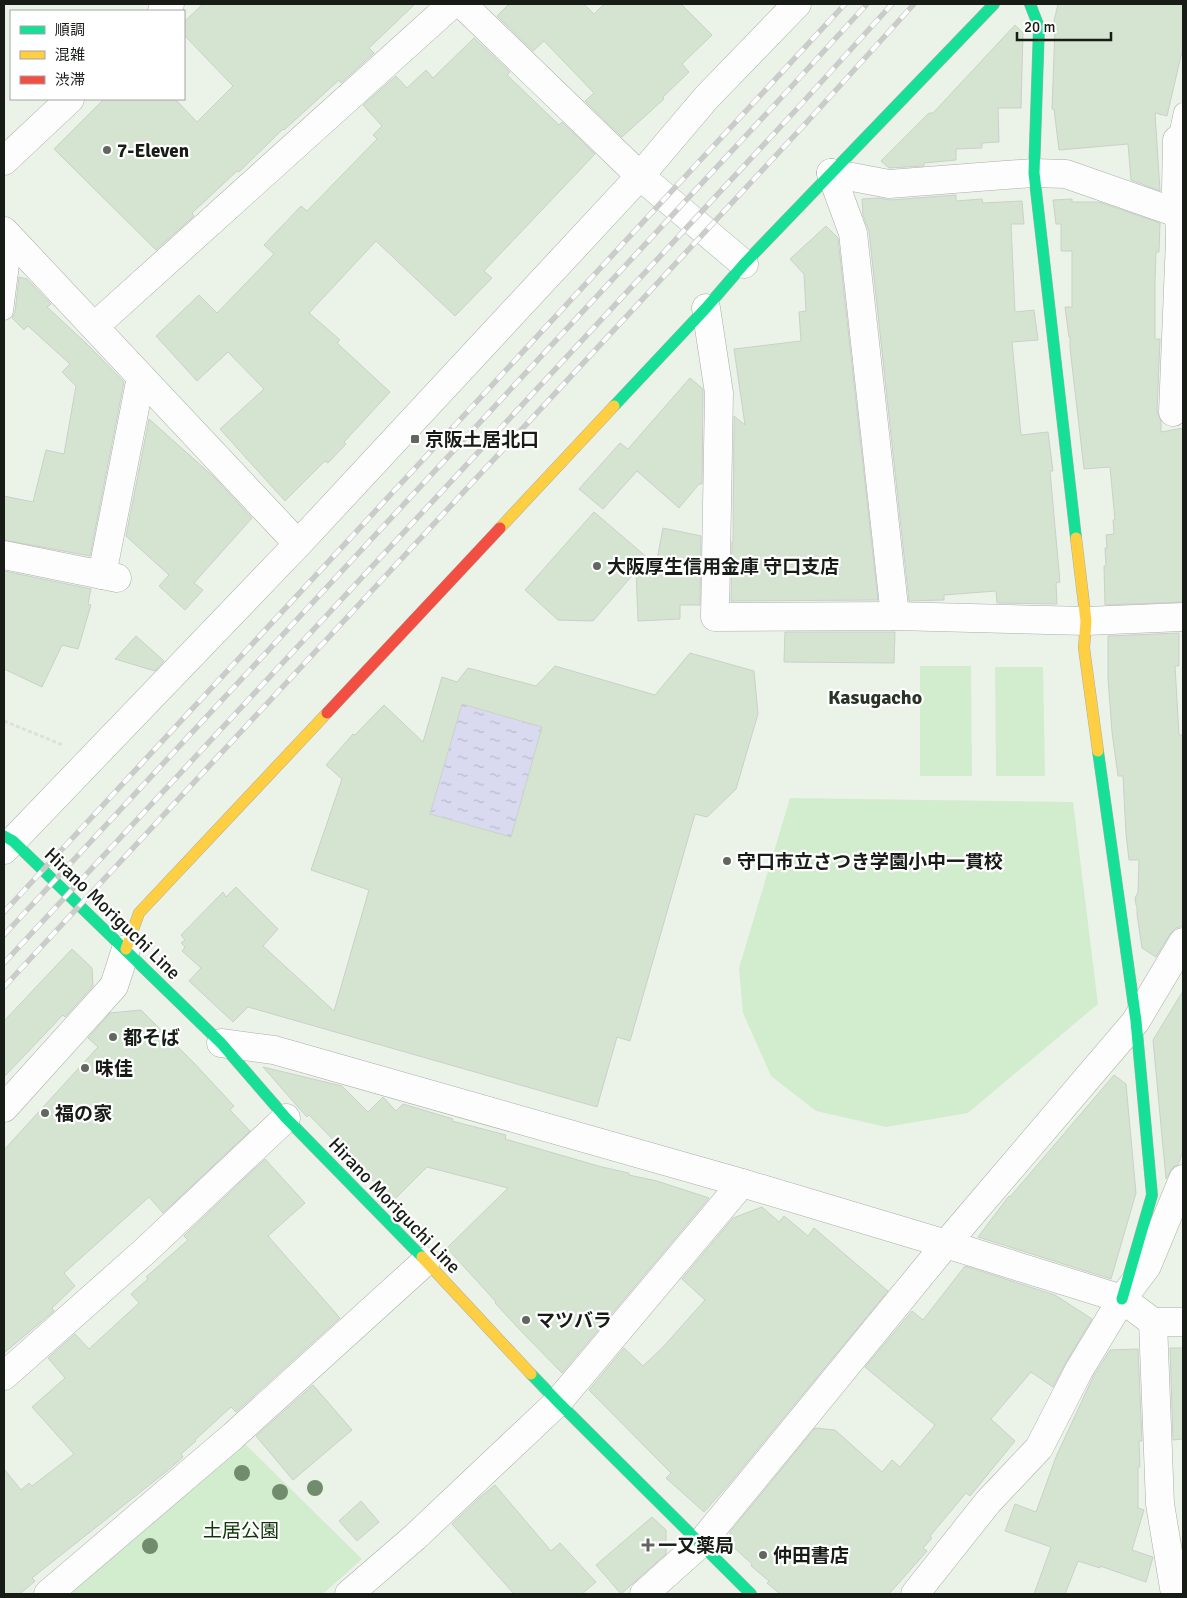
<svg xmlns="http://www.w3.org/2000/svg" width="1187" height="1598" font-family="Signika,'Noto Sans JP',sans-serif">
<defs>
<pattern id="water-ripples" width="26" height="14" patternUnits="userSpaceOnUse" patternTransform="scale(1.25)"><rect width="26" height="14" fill="#d9daef"/><path d="M2 4q2-2 4 0t4 0M15 11q2-2 4 0t4 0" fill="none" stroke="#babacc"/></pattern>
</defs>
<rect width="100%" height="100%" fill="#ebf3e9"/>
<g fill="#d2edcd">
<path d="M920,666H971L972,776H920Z"/>
<path d="M995,667H1043L1045,776H996Z"/>
<path d="M790,798L1073,802L1098,1004L968,1113L886,1127L816,1111L771,1076L743,1013L739,968Z"/>
<path d="M245,1444L362,1559L323,1594H65Z"/>
</g>
<path fill="url(#water-ripples)" d="M462,704L542,727L511,837L430,814Z"/>
<g fill="#d4e4d1" stroke="#cbd0c9" fill-rule="evenodd">
<path d="M203,4H415L369,48L374,53L341,83L339,80L284,130L283,129L239,172L237,171L192,213L194,216L156,250L54,149L104,99H175L197,122L233,86L184,35V22Z"/>
<path d="M509,4H584L594,14L604,4H681L712,35L682,64L689,72L663,97L664,99L622,137L585,101L594,93L544,41L533,51L497,16Z"/>
<path d="M1058,4H1183V47L1167,116L1155,113L1160,191L1131,180L1128,144L1059,150L1054,109H1052L1055,28L1054,21Z"/>
<path d="M1015,25L1023,33L1021,108H998L999,142L982,143V148L956,149V160L924,163V166L889,168L881,161L929,113H933Z"/>
<path d="M474,38L510,72L507,75L559,125L562,122L595,154L484,271L492,278L455,316L376,241L309,313L340,340L337,343L390,392L344,442L346,444L328,463L325,461L285,501L220,429L264,389L228,352L197,381L156,336L199,295L217,313L274,254L264,245L301,206L307,211L377,139L373,135L382,126L363,105L396,76L407,88L426,70L433,78Z"/>
<path d="M956,195V201L982,199L983,203L1022,201L1024,224H1011L1015,312L1034,310L1038,340L1012,342L1021,435L1048,432L1053,471H1050L1060,582L1056,583L1057,604L997,603L996,591L944,595V600L909,601L869,231L863,215L862,199L880,198L890,200Z"/>
<path d="M1072,199V202H1099L1160,223L1159,252H1156L1155,280V339H1160L1157,411L1161,421V432L1183,428V602L1105,605L1104,566H1106L1105,548H1107L1106,535L1114,534L1113,520H1115L1110,467L1084,469L1070,348V337H1069L1065,307H1072V251H1061V224H1056L1053,200Z"/>
<path d="M826,226L838,238L878,600L731,601L732,542H733L734,416L745,425L734,349L801,341L799,312L806,311L804,274L790,259Z"/>
<path d="M19,277L27,279L51,304L47,307L88,345L124,382L90,556L4,540V496L33,502L46,450L64,454L76,386L62,372L70,364L28,326L24,330L12,318L15,312Z"/>
<path d="M690,378L703,389V394L702,484H699L679,508L637,471L603,509L579,489L620,443L628,449Z"/>
<path d="M149,419L214,477L252,518L194,583L203,590L185,610L159,586L169,575L126,536Z"/>
<path d="M594,512L656,565L663,528L701,536L700,605H680V619L638,621L636,571L593,621L558,620L525,590Z"/>
<path d="M4,571L91,589L88,604L91,605L78,649L62,645L42,687L4,669Z"/>
<path d="M785,632H895L894,663L784,662Z"/>
<path d="M1179,633V666H1175L1179,735H1183V926L1176,928L1170,934L1156,957L1142,948L1137,914V906L1136,905L1135,898L1138,892L1139,860H1129L1126,834L1123,776H1118L1112,732L1108,678V636Z"/>
<path d="M136,636L164,661L155,671L115,659Z"/>
<path d="M690,653L754,671L758,714L736,789L707,817L695,814L630,1041L617,1037L597,1107L248,1007L233,1022L189,981L201,968L182,951L185,947L181,943L185,940L181,935L223,892L226,897L236,887L278,929L263,946L334,1011L369,890L311,870L342,779L326,765L353,734L355,735L384,705L423,742L442,677L457,682L468,668L536,686L555,666L655,695ZM462,704L542,727L511,837L430,814Z"/>
<path d="M72,949L92,968L93,986L65,1017L63,1015L4,1077V1021Z"/>
<path d="M1183,991V1151L1178,1165L1173,1167L1166,1179L1153,1040Z"/>
<path d="M141,1010L193,1062L234,1106L230,1110L250,1131L163,1213L149,1197L64,1273L75,1286L52,1308L54,1311L4,1353V1150L98,1047L88,1038L110,1013Z"/>
<path d="M263,1067L342,1086L368,1112L383,1097L396,1111L403,1104L453,1119L452,1121L506,1135L505,1139L602,1167L629,1173V1175L657,1181L709,1198L562,1373L521,1331L495,1303L496,1302L447,1248L508,1188L427,1167L393,1201L309,1115L307,1117L298,1107Z"/>
<path d="M1114,1075L1126,1084L1136,1193L1111,1279L978,1237L1009,1196L1010,1197Z"/>
<path d="M265,1159L305,1203L268,1236L340,1318L236,1412L231,1407L195,1440L196,1441L181,1454L183,1457L167,1471L32,1578L35,1581L20,1594H4V1469L21,1490L29,1483L32,1486L74,1454L32,1407L65,1378L48,1358L75,1334L89,1349L139,1303L131,1294L148,1279L146,1277L188,1240L184,1236Z"/>
<path d="M762,1207L779,1222L784,1216L808,1236L814,1228L888,1291L729,1484L704,1512L666,1478L671,1473L589,1390L624,1348L643,1366L663,1347L705,1300L682,1279L733,1218Z"/>
<path d="M965,1266L1055,1295L1092,1319L1066,1362L1053,1387L1031,1372L991,1419L1015,1441L970,1496L966,1493L930,1536L932,1538L923,1548L927,1551L889,1594H780L767,1583L769,1581L751,1566L752,1564L730,1544V1532L815,1428L835,1430L882,1472L892,1460L900,1467L935,1425L865,1367L912,1311L923,1320Z"/>
<path d="M1170,1348H1183V1439L1173,1440Z"/>
<path d="M1138,1349L1142,1441H1139L1140,1467H1138V1508L1144,1510L1132,1550L1153,1557L1146,1582L1100,1566V1568L1078,1561L1065,1594H1034L1051,1547L1005,1531L1015,1504L1036,1512L1056,1457L1093,1377L1110,1350Z"/>
<path d="M313,1385L352,1430L293,1480L256,1436Z"/>
<path d="M495,1485L551,1551L560,1543L596,1582L582,1594H514L452,1524L478,1499Z"/>
<path d="M361,1501L379,1522L357,1541L339,1521Z"/>
<path d="M652,1517L666,1530V1554L621,1594L596,1565Z"/>
</g>
<g fill="none" stroke-linecap="round" stroke-linejoin="round">
<g stroke="#a9afa8" stroke-width="19">
<g id="lane">
<path d="M1177,140L1183,112"/>
<path d="M4,311L13,241"/>
</g>
</g>
<g stroke="#a9afa8" stroke-width="29">
<g id="street">
<path d="M462,4L640,176L744,264"/>
<path d="M162,11L170,4"/>
<path d="M4,161L70,99"/>
<path d="M831,173L853,233L895,616"/>
<path d="M831,173L889,184L1005,175L1034,173L1066,174L1183,215"/>
<path d="M4,231L298,544"/>
<path d="M706,308L719,393L715,617L895,616L1086,621L1183,617"/>
<path d="M95,326L452,4"/>
<path d="M1173,412L1180,239L1179,214L1176,191L1177,140"/>
<path d="M4,555L117,578"/>
<path d="M102,575L141,377"/>
<path d="M4,850L298,544L640,176L706,98L797,4"/>
<path d="M221,1043L274,1050L742,1183L946,1244L1122,1299L1153,1322H1183"/>
<path d="M4,1108L114,986L126,949"/>
<path d="M1153,1322L1160,1504L1175,1594"/>
<path d="M4,1376L145,1251L286,1118"/>
<path d="M48,1594L233,1436L426,1261"/>
<path d="M349,1594L415,1537L558,1402L742,1183"/>
<path d="M644,1594L701,1543L946,1244L1136,1021L1183,942"/>
<path d="M915,1594L988,1502L1039,1448L1079,1370L1122,1299L1147,1266L1183,1179"/>
</g>
</g>
<g stroke="#a9afa8" stroke-width="12">
<g id="fast">
<path d="M1030,4L1039,27L1034,173L1076,538"/>
<path d="M614,406L706,308L744,264L994,4"/>
<path d="M1098,751L1136,1021L1152,1195L1122,1299"/>
<path d="M4,836L13,841L221,1043L286,1118L422,1257"/>
<path d="M531,1374L558,1402L751,1594"/>
</g>
</g>
<g stroke="#a9afa8" stroke-width="12">
<g id="slow">
<path d="M500,528L614,406"/>
<path d="M1076,538L1086,621L1084,648L1098,751"/>
<path d="M126,949L139,913L327,713"/>
<path d="M422,1257L531,1374"/>
</g>
</g>
<g stroke="#a9afa8" stroke-width="12">
<path id="jam" d="M327,713L500,528"/>
</g>
<path stroke="#dddfdc" stroke-width="3" stroke-dasharray="4 2.5" stroke-linecap="butt" d="M4,721L63,745"/>
<use href="#lane" stroke="#fcfdfc" stroke-width="18"/>
<use href="#street" stroke="#fcfdfc" stroke-width="28"/>
<use href="#fast" stroke="#16e098" stroke-width="11"/>
<use href="#slow" stroke="#ffcf43" stroke-width="11"/>
<use href="#jam" stroke="#f24e42" stroke-width="11"/>
<g stroke="#caccca" stroke-width="5.5">
<g id="rail">
<path d="M4,912L845,4"/>
<path d="M4,935L781,98L867,4"/>
<path d="M4,963L795,111L892,4"/>
<path d="M4,987L807,122L914,4"/>
</g>
</g>
<use href="#rail" stroke="#fff" stroke-width="4" stroke-dasharray="11" stroke-linecap="butt"/>
</g>
<g fill="#718c6d">
<circle cx="242" cy="1473" r="8"/>
<circle cx="315" cy="1488" r="8"/>
<circle cx="280" cy="1492" r="8"/>
<circle cx="150" cy="1546" r="8"/>
</g>
<g fill="#616760" stroke="#fff" stroke-width="2">
<circle cx="107" cy="150" r="5"/>
<rect x="410" y="434" width="10" height="10" rx="2.5"/>
<circle cx="597" cy="566" r="5"/>
<circle cx="727" cy="861" r="5"/>
<circle cx="113" cy="1037" r="5"/>
<circle cx="85" cy="1068" r="5"/>
<circle cx="45" cy="1113" r="5"/>
<circle cx="526" cy="1320" r="5"/>
<path d="M645.5 1537.5h5v5h5v5h-5v5h-5v-5h-5v-5h5z"/>
<circle cx="763" cy="1555" r="5"/>
</g>
<g text-anchor="middle" stroke-width="4.5" stroke-linejoin="round" paint-order="stroke">
<g font-size="19" font-weight="bold" fill="#171c16" stroke="#fff" text-anchor="start">
<text x="117" y="157">7-Eleven</text>
<text x="425" y="446">京阪土居北口</text>
<text x="607" y="573">大阪厚生信用金庫 守口支店</text>
<text x="737" y="868">守口市立さつき学園小中一貫校</text>
<text x="123" y="1044">都そば</text>
<text x="95" y="1075">味佳</text>
<text x="55" y="1120">福の家</text>
<text x="536" y="1327">マツバラ</text>
<text x="658" y="1552">一又薬局</text>
<text x="773" y="1562">仲田書店</text>
</g>
<g font-size="19" fill="#171c16" stroke="#fff">
<text transform="translate(113 913) rotate(44)" y="7">Hirano Moriguchi Line</text>
<text transform="translate(395 1205) rotate(46)" y="7">Hirano Moriguchi Line</text>
</g>
<g font-size="19" fill="#0d3707" stroke="#fff">
<text x="241" y="1537">土居公園</text>
</g>
<g font-size="20" font-weight="bold" fill="#293427" stroke="#fff">
<text x="875" y="704">Kasugacho</text>
</g>
</g>
<rect width="1187" height="1598" fill="none" stroke="#171c16" stroke-width="10"/>
<rect x="10" y="10" width="175" height="90" fill="#ffffff" stroke="#a2a4a2"/>
<rect x="20" y="26" width="25" height="8" fill="#16e098" stroke="#a2a4a2"/>
<text x="55" y="35" font-size="15" fill="#171c16">順調</text>
<rect x="20" y="51" width="25" height="8" fill="#ffcf43" stroke="#a2a4a2"/>
<text x="55" y="60" font-size="15" fill="#171c16">混雑</text>
<rect x="20" y="76" width="25" height="8" fill="#f24e42" stroke="#a2a4a2"/>
<text x="55" y="85" font-size="15" fill="#171c16">渋滞</text>
<path d="M1017 32v8h94v-8" fill="none" stroke="#171c16" stroke-width="2.5"/>
<text x="1024" y="32" font-size="15" fill="#171c16" stroke="#ffffff" stroke-width="4" paint-order="stroke">20 m</text>
</svg>
